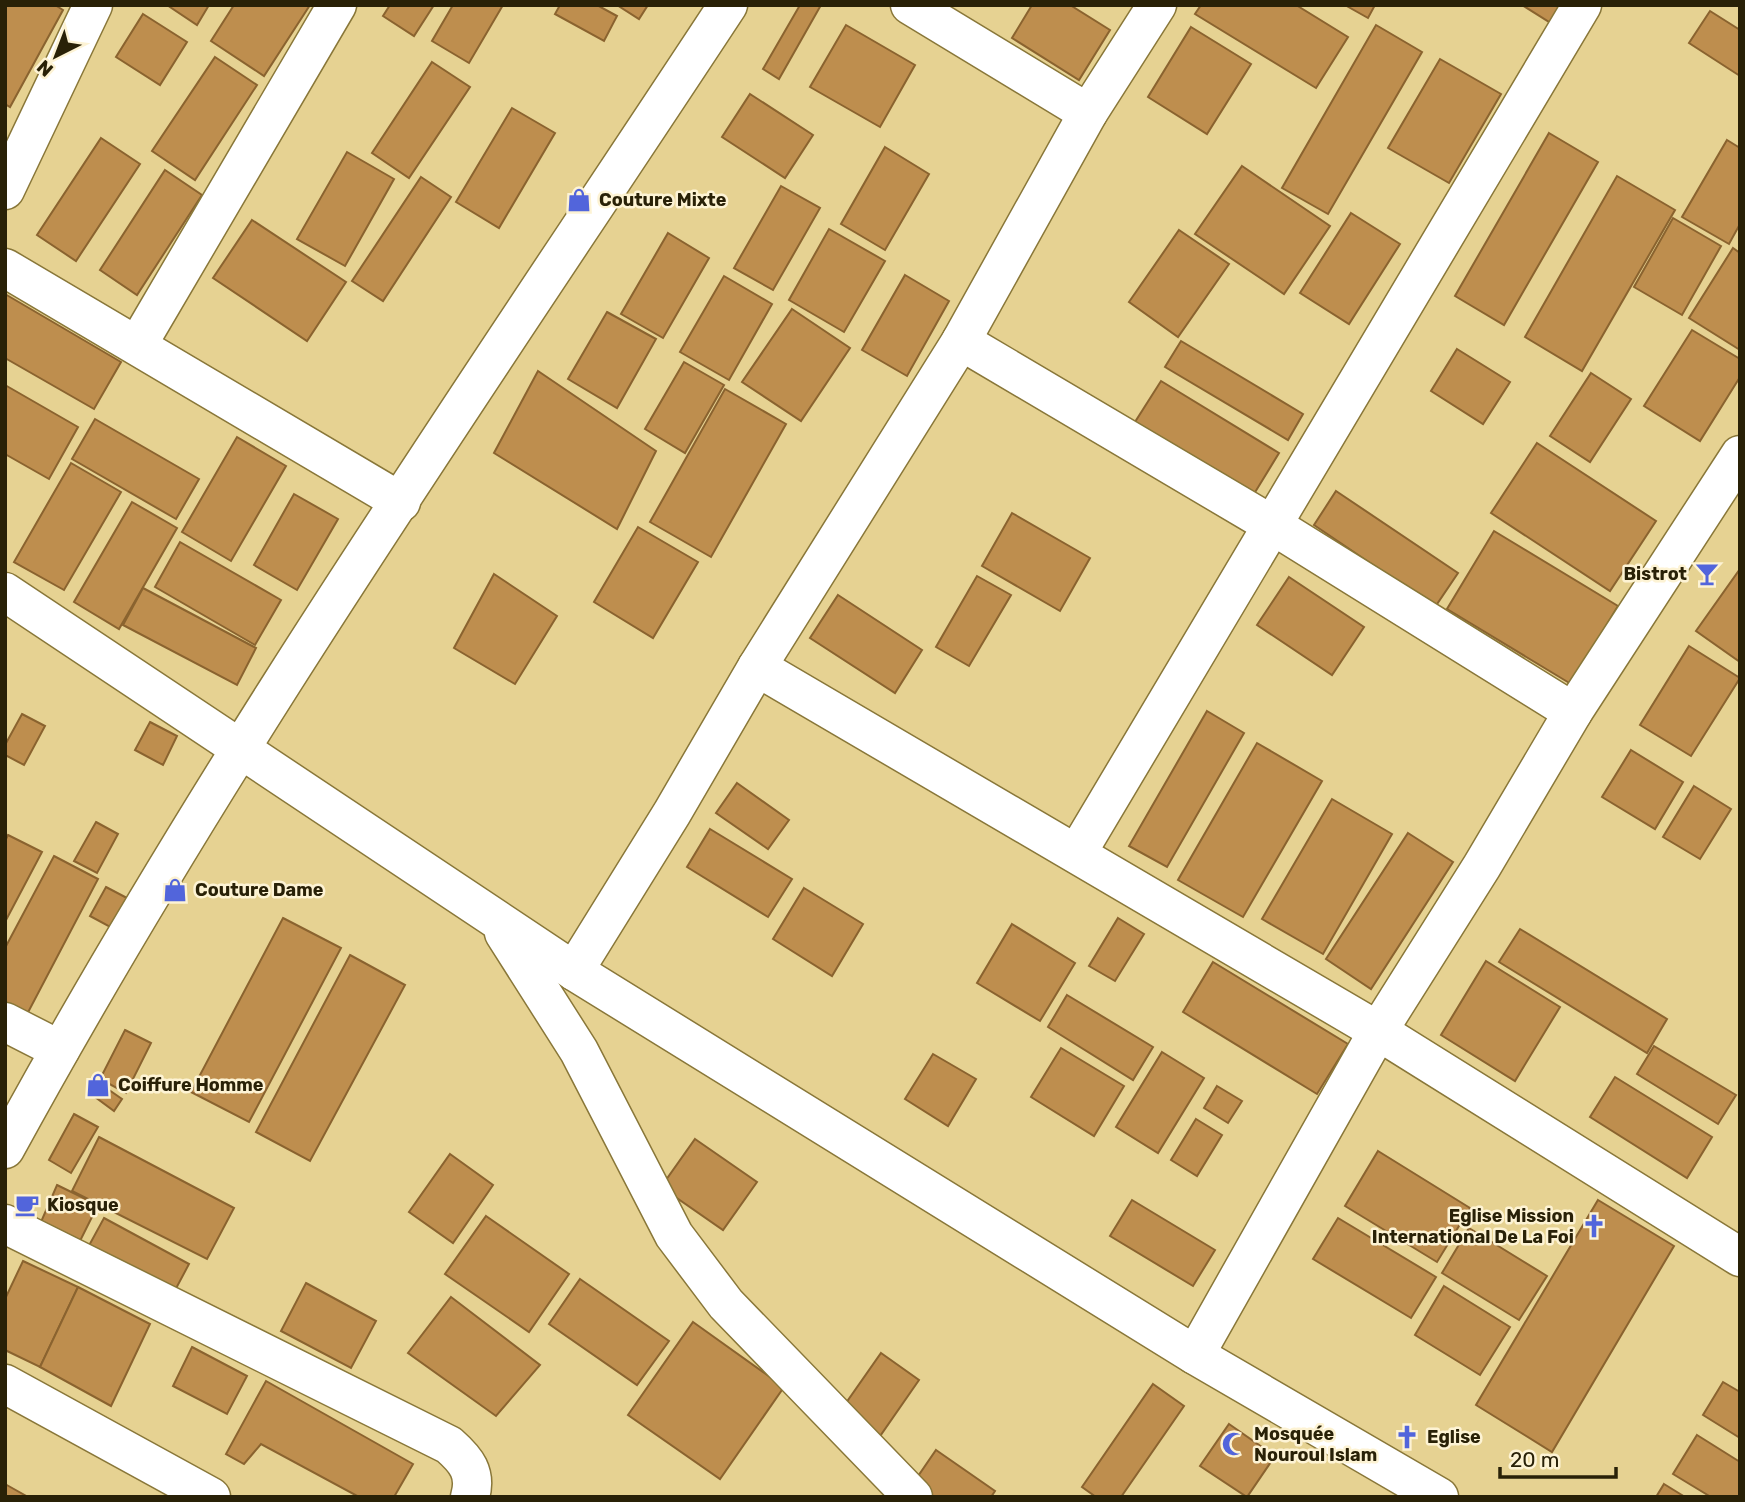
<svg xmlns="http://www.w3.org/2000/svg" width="1745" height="1502" font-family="Rubik,sans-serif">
<rect width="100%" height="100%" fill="#e6d292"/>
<g fill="#be8e4e" stroke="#8a632f" stroke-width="2">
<path d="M5,5H55L63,10L10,107L5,104Z"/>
<path d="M167,5H209L197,25Z"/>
<path d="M234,5H310L264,76L211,41Z"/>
<path d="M390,5H434L414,36L383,16Z"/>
<path d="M453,5H503L469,63L432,41Z"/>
<path d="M560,5H597L617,16L604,41L555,14Z"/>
<path d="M617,5H648L639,19Z"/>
<path d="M800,5H821L779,79L763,69Z"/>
<path d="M1032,5H1070L1110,30L1079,80L1012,38Z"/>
<path d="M1201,5H1296L1348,37L1316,88L1195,14Z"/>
<path d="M1345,5H1375L1368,18Z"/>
<path d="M1522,5H1566L1554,25Z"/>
<path d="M1710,11L1740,30V76L1689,43Z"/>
<path d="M143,14L187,42L160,85L116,57Z"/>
<path d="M846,25L915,65L880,127L810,87Z"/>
<path d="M1376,25L1422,52L1328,214L1282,188Z"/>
<path d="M1191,27L1251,64L1207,134L1148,97Z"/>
<path d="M215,57L257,85L195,180L152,151Z"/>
<path d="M1440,59L1501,94L1449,183L1388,148Z"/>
<path d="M432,62L470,87L409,178L372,153Z"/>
<path d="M750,94L813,135L785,178L722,137Z"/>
<path d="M512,108L555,133L499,228L456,202Z"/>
<path d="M1549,133L1598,162L1504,325L1455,296Z"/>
<path d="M101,138L140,164L76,261L37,235Z"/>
<path d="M1727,140L1740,148V224L1729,244L1682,217Z"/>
<path d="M885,147L929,174L885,250L841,224Z"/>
<path d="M347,152L394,179L345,266L297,239Z"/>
<path d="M1242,166L1330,226L1284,294L1195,234Z"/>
<path d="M165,170L202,195L137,295L100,270Z"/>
<path d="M1617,176L1675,210L1582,371L1525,337Z"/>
<path d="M421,177L451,197L383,301L352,281Z"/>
<path d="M781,186L820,208L773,290L734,268Z"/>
<path d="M1351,213L1400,244L1349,324L1300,293Z"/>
<path d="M1673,218L1721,246L1682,315L1634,287Z"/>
<path d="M252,220L346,282L307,341L213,278Z"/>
<path d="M829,229L885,261L844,332L789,300Z"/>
<path d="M1179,230L1229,264L1178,337L1129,302Z"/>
<path d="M668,233L709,258L663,338L621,314Z"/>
<path d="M1733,248L1740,253V350L1689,318Z"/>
<path d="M905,275L949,301L907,376L862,350Z"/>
<path d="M724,276L772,304L729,380L680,352Z"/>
<path d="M5,294L121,362L94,409L5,358Z"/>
<path d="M792,309L850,348L801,421L742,382Z"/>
<path d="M607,312L656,339L617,408L568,379Z"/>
<path d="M1692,330L1740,359V377L1700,441L1644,406Z"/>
<path d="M1181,341L1303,414L1288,440L1165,367Z"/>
<path d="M1457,349L1510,382L1483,424L1431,391Z"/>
<path d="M684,362L724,385L685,453L645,429Z"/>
<path d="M538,371L656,451L617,529L494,453Z"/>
<path d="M1591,373L1631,399L1590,462L1550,436Z"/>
<path d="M1161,381L1279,453L1254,494L1135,422Z"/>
<path d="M5,385L78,427L49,479L5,454Z"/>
<path d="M725,389L786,424L711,557L650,522Z"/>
<path d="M95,419L199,479L176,519L72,459Z"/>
<path d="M237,437L286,466L231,561L182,532Z"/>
<path d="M1537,443L1656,521L1610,591L1491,513Z"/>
<path d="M71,463L121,492L64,590L14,562Z"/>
<path d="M1336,491L1458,573L1435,607L1314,525Z"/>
<path d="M294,494L338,519L297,590L254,565Z"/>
<path d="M132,502L177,528L119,629L74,602Z"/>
<path d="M1012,513L1090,558L1060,611L982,566Z"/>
<path d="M638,527L698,562L653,638L594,602Z"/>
<path d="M1494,531L1618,606L1571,684L1447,609Z"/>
<path d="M180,542L281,600L255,645L155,587Z"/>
<path d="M1740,569V662L1696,631Z"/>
<path d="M494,574L557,616L515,684L454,648Z"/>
<path d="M977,576L1011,595L969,666L936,647Z"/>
<path d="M1289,577L1364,627L1332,675L1257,625Z"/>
<path d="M143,588L256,648L237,685L123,625Z"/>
<path d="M838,595L922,650L895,693L810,638Z"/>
<path d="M1689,646L1740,678L1691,756L1640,725Z"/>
<path d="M1207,711L1244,733L1167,867L1129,846Z"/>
<path d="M22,714L45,726L24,765L5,755V745Z"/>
<path d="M150,722L177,736L163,765L135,750Z"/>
<path d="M1257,743L1322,781L1243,917L1178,880Z"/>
<path d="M1631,750L1683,782L1655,829L1602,797Z"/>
<path d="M737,783L789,820L768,849L716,813Z"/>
<path d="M1694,786L1731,809L1700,859L1663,837Z"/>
<path d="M1332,799L1392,834L1323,954L1262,919Z"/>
<path d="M96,822L118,834L97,873L74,861Z"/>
<path d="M710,829L792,879L768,917L687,867Z"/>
<path d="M1408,833L1453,862L1371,989L1326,959Z"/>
<path d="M8,835L42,852L5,922V841Z"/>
<path d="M54,856L98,879L24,1020L5,1010V948Z"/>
<path d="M106,887L127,898L112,928L90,916Z"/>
<path d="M804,888L863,924L832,976L773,939Z"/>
<path d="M283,918L341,948L249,1122L191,1092Z"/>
<path d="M1118,918L1144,934L1115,981L1089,966Z"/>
<path d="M1012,924L1075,963L1040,1021L977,983Z"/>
<path d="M1520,929L1667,1019L1647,1053L1499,962Z"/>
<path d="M350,955L405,985L310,1161L256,1132Z"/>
<path d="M1486,961L1560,1007L1515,1081L1441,1035Z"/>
<path d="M1213,962L1348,1044L1317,1094L1183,1012Z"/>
<path d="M1067,995L1153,1047L1133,1080L1048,1027Z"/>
<path d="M125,1030L151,1043L126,1093L100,1079Z"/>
<path d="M1654,1046L1736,1095L1718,1124L1637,1074Z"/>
<path d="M1061,1048L1124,1086L1094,1136L1031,1097Z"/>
<path d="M1162,1052L1204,1078L1158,1153L1116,1127Z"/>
<path d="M933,1054L976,1079L948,1126L905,1099Z"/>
<path d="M1615,1077L1712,1137L1687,1178L1590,1117Z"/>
<path d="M99,1083L122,1099L114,1111L91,1094Z"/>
<path d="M1217,1086L1242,1101L1228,1123L1204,1108Z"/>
<path d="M74,1114L98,1127L71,1173L49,1160Z"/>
<path d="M1196,1119L1222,1135L1197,1176L1171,1160Z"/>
<path d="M99,1137L234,1208L207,1259L72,1191Z"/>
<path d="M695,1139L757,1182L723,1230L661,1187Z"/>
<path d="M1378,1151L1470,1208L1437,1262L1345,1206Z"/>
<path d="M450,1154L493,1185L453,1243L409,1212Z"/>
<path d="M57,1185L98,1205L72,1257L34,1238Z"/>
<path d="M1132,1200L1215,1250L1193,1286L1110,1236Z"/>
<path d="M1598,1200L1674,1246L1552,1452L1476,1405Z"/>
<path d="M486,1216L569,1274L529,1332L445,1274Z"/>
<path d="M104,1218L189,1264L172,1296L86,1251Z"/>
<path d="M1338,1218L1436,1277L1411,1318L1313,1259Z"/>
<path d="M1469,1228L1547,1276L1519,1320L1442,1273Z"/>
<path d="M23,1261L78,1287L40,1367L5,1350V1299Z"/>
<path d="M580,1279L669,1341L637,1385L549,1324Z"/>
<path d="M306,1283L376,1321L351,1368L281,1331Z"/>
<path d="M1444,1286L1510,1327L1480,1375L1415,1335Z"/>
<path d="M78,1287L150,1324L111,1406L40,1367Z"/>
<path d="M451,1297L540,1365L496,1416L408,1353Z"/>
<path d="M693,1322L784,1387L720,1479L628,1415Z"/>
<path d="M192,1347L247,1376L227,1414L173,1386Z"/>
<path d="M881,1353L919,1380L878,1439L839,1413Z"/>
<path d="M266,1381L413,1464L394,1497H359L261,1444L244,1464L226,1454Z"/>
<path d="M1723,1382L1740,1392V1438L1703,1415Z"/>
<path d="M1153,1384L1184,1406L1121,1497H1096L1082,1487Z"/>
<path d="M1229,1424L1275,1456L1247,1497L1200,1466Z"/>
<path d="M1697,1435L1740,1462V1497H1711L1673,1474Z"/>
<path d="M936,1450L995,1491L991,1497H934L914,1482Z"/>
<path d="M5,1484L28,1497H5Z"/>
<path d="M1664,1484L1685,1497H1656Z"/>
</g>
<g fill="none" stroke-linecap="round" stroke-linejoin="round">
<g stroke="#897739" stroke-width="41">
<g id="street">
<path d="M910,5L1088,113"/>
<path d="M5,190L93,5"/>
<path d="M5,268L401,502"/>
<path d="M961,341L1274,526L1573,712"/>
<path d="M138,344L337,5"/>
<path d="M5,592L574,971L1195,1355L1439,1497"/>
<path d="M757,667L1378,1031L1740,1257"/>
<path d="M1077,853L1582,5"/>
<path d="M504,933L579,1051L674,1235L726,1304L913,1497"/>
<path d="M574,971L672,813L757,667L961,341L1088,113L1157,5"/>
<path d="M5,1022L60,1050"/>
<path d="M5,1149C221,753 480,382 728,5"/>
<path d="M5,1224L449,1445C466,1460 477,1473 470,1497"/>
<path d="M1195,1355L1378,1031L1482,866L1573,712L1740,455"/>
<path d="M5,1384L211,1497"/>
</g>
</g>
<use href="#street" stroke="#fff" stroke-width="38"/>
</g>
<defs>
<g id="shop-bare" transform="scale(1.89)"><path d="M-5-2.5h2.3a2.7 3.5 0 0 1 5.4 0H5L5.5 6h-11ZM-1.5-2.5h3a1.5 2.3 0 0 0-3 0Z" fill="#5265db" stroke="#fdf3d4" stroke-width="2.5" paint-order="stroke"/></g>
<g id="bar-bare" transform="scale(1.89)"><path d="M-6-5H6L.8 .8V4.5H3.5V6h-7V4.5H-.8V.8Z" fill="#5265db" stroke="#fdf3d4" stroke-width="2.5" paint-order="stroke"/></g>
<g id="cafe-bare" transform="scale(1.89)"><path d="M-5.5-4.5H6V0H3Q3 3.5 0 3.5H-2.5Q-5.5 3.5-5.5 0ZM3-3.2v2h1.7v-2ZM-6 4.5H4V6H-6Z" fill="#5265db" stroke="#fdf3d4" stroke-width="2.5" paint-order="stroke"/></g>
<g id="church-bare" transform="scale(1.89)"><path d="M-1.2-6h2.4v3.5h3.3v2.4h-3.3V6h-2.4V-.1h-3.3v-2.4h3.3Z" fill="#5265db" stroke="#fdf3d4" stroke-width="2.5" paint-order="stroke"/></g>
<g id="mosque-bare" transform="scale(1.89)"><path d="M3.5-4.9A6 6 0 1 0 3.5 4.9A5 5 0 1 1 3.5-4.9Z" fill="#5265db" stroke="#fdf3d4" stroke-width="2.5" paint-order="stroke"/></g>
</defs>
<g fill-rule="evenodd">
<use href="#shop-bare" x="579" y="200"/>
<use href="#bar-bare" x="1707" y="574"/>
<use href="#shop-bare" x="175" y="890"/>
<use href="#shop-bare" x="98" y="1085"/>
<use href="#cafe-bare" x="27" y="1205"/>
<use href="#church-bare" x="1594" y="1226"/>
<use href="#church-bare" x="1407" y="1437"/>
<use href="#mosque-bare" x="1234" y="1444"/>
</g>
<g text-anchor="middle" stroke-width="5" stroke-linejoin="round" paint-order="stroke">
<g font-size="18" font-weight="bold" fill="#292107" stroke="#fdf3d4" text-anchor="start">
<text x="599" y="206">Couture Mixte</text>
<text x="1687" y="580" text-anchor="end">Bistrot</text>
<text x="195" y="896">Couture Dame</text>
<text x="118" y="1091">Coiffure Homme</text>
<text x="47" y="1211">Kiosque</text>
<text x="1574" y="1222" text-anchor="end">Eglise Mission<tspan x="1574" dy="21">International De La Foi</tspan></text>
<text x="1254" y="1440">Mosquée<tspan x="1254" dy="21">Nouroul Islam</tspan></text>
<text x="1427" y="1443">Eglise</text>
</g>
</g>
<rect width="1745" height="1502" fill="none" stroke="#292107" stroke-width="14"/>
<g transform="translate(56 56) rotate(222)" stroke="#fdf3d4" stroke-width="5" paint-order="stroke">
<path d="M0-5L12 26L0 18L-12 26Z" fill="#292107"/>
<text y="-10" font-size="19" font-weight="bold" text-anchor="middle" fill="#292107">N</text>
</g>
<path d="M1500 1467v10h116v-10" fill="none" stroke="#292107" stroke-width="3.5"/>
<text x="1510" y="1467" font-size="21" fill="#292107" stroke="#fdf3d4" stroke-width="5" paint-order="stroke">20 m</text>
</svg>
